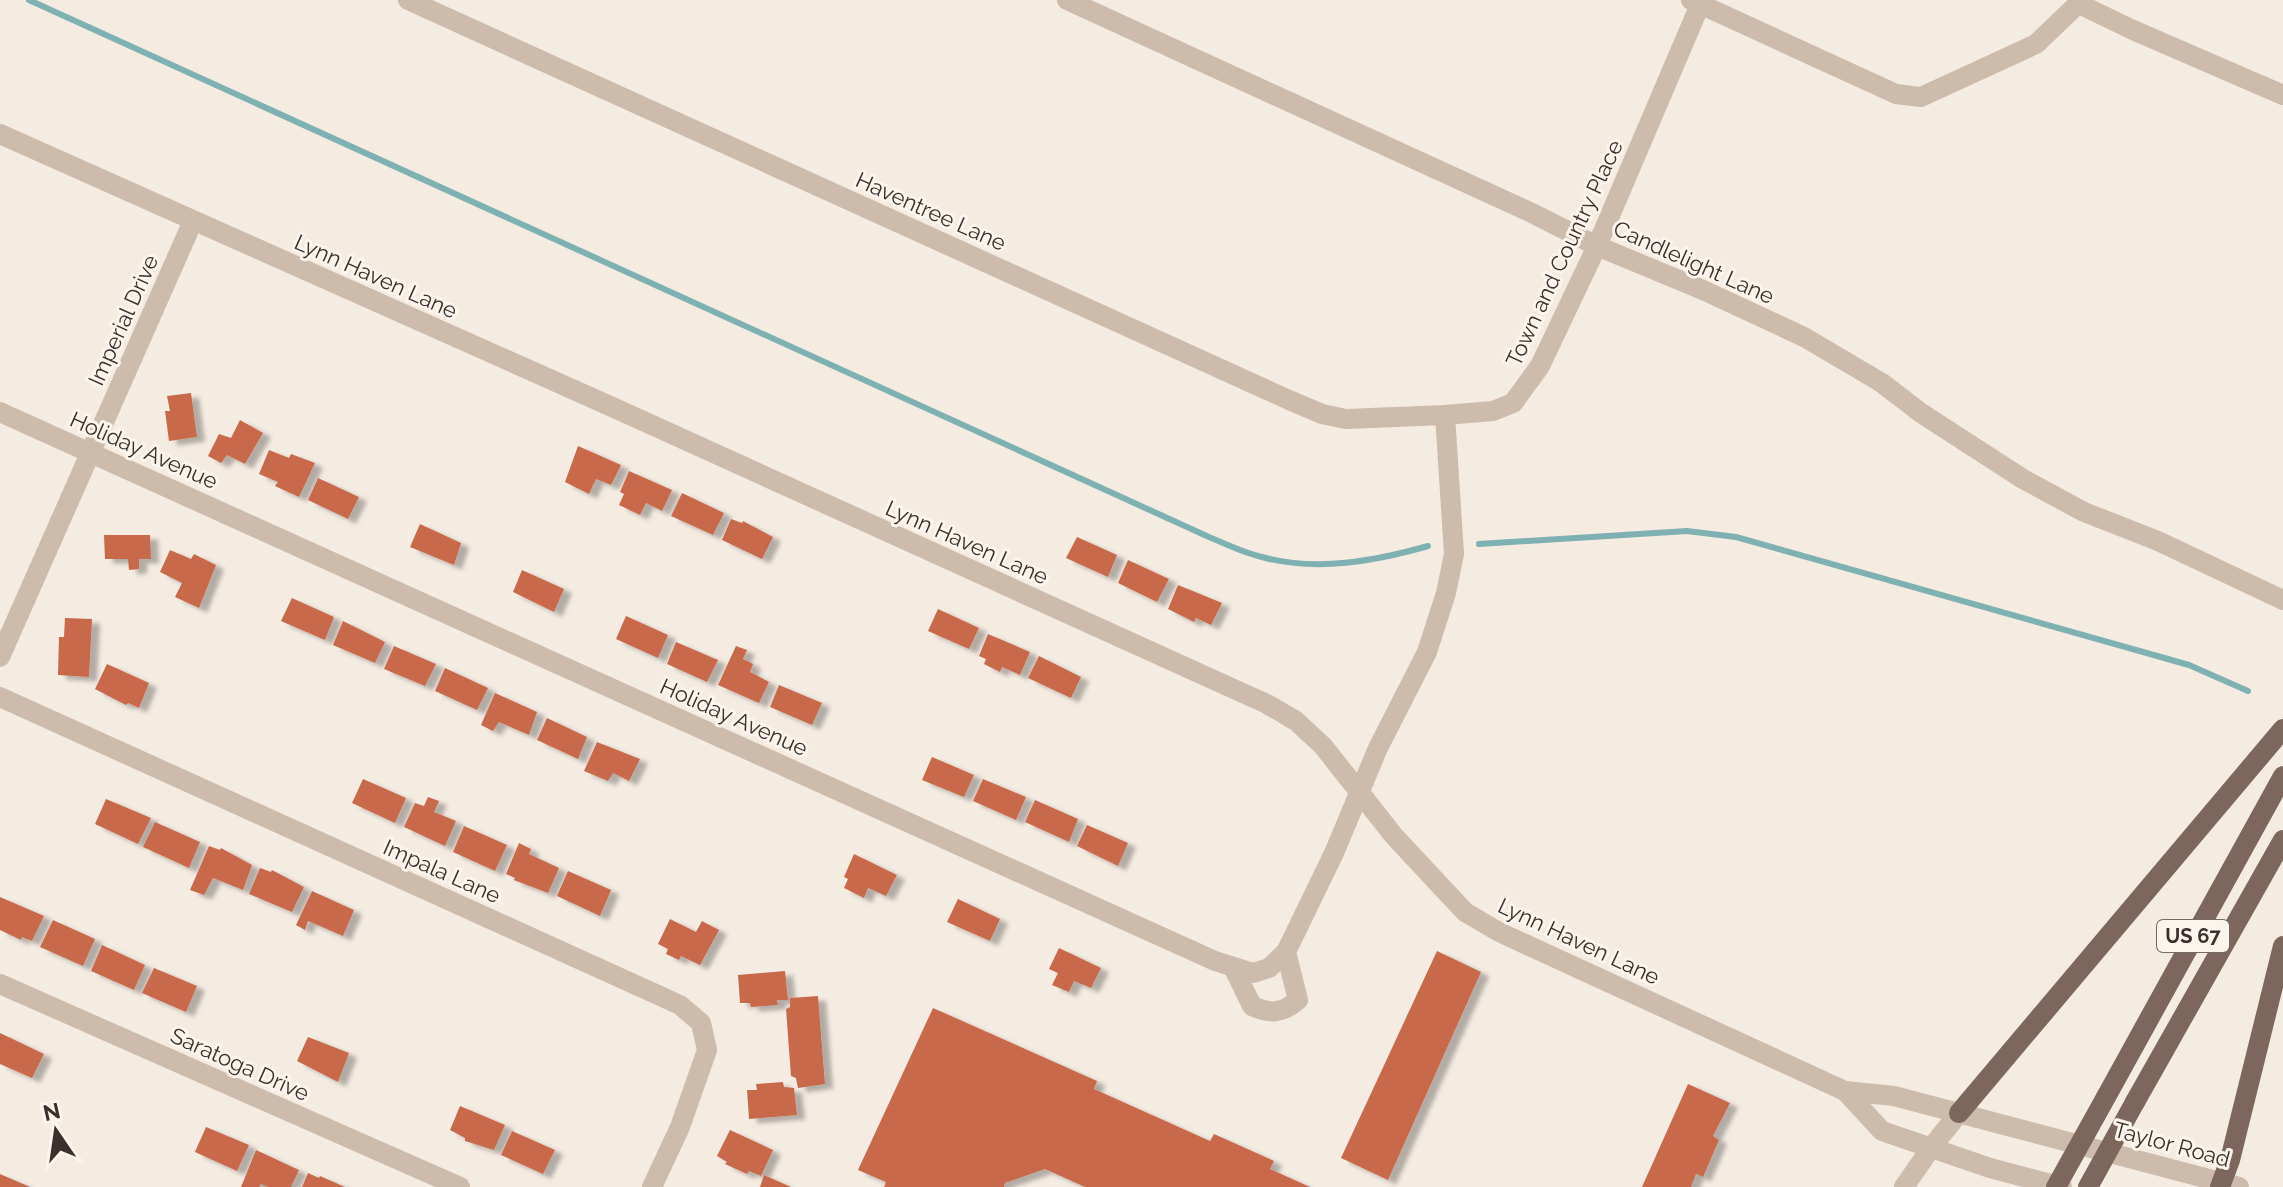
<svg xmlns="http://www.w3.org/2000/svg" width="2283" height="1187" font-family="Raleway,sans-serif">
<defs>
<filter id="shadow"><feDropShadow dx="8" dy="4.5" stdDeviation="2" flood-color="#0004"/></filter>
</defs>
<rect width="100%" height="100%" fill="#f4ebe1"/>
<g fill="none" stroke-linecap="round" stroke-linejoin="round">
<g stroke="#7fb0b2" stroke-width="6">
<path d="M29,0L1209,537C1226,544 1244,553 1262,557C1317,572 1375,561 1428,546"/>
<path d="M1479,544L1687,531L1736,537L2189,665L2248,691"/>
</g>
</g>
<g fill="#c8694b" filter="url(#shadow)">
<path d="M191,393L197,437L169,441L165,411H170L167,396Z"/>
<path d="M240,420L263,433L245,464L227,455L221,463L208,456L219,434L231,438Z"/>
<path d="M578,446L621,465L611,485L596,479L589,494L565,482Z"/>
<path d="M269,450L289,458L291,454L315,463L299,497L275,486L278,482L259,474Z"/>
<path d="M629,471L672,490L662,511L646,503L640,515L619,505L624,494L620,492Z"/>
<path d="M318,478L359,497L348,519L308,500Z"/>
<path d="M682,493L724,513L713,535L671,516Z"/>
<path d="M731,519L742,523L743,521L773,537L762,559L722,540Z"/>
<path d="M420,524L461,543L454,565L410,547Z"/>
<path d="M104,535H150L151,559H139V569L129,570L128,559H105Z"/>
<path d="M1077,537L1117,555L1108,577L1066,558Z"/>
<path d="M170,550L191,559L194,554L216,565L199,608L175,597L182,583L160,572Z"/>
<path d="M1128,560L1169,579L1157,602L1118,583Z"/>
<path d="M522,570L564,589L554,612L513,592Z"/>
<path d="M1178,585L1222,603L1211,625L1196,618L1194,622L1168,609Z"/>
<path d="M292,598L334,617L325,640L281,621Z"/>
<path d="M938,609L979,628L969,649L928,631Z"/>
<path d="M626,616L668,635L658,658L616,639Z"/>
<path d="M65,618L92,619L89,677L58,675L59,637H64Z"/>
<path d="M343,621L385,642L375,663L333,645Z"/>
<path d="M988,634L1030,652L1020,675L1002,667L1000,672L984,664L986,659L979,656Z"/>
<path d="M676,642L718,660L707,682L667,664Z"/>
<path d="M394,646L436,664L425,686L384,669Z"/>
<path d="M736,646L747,650L743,659L753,664L750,672L769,682L759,703L718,685Z"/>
<path d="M1039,656L1081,677L1071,698L1028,678Z"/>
<path d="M107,664L149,683L139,708L128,703L126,705L95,689Z"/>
<path d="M445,668L488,688L477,710L435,691Z"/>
<path d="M779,685L822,703L812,725L770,707Z"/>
<path d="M495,693L537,712L529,735L499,722L493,731L481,725Z"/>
<path d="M547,718L587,737L578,759L537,740Z"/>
<path d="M597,742L640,759L629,781L613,773L608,781L584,771Z"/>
<path d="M932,757L974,775L964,797L922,780Z"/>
<path d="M363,779L406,798L395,823L352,803Z"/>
<path d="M983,779L1026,797L1016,820L973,801Z"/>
<path d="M428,797L439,801L434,812L456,821L445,846L404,827L415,803L424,806Z"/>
<path d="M106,799L151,818L138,844L95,824Z"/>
<path d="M1035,800L1078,819L1069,842L1025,822Z"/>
<path d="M155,822L200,842L189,868L143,847Z"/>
<path d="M1087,825L1128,843L1118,866L1077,846Z"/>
<path d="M464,826L507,845L495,871L453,852Z"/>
<path d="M519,843L531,849L529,854L559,868L548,893L514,880L515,878L506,874Z"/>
<path d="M209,846L220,850L221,848L252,865L243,890L213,878L204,895L190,890Z"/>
<path d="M854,854L897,875L886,896L868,888L864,898L844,888L848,879L844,877Z"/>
<path d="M260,868L271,872L272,870L304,887L292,912L249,894Z"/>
<path d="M568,871L611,890L600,916L557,896Z"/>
<path d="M312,891L354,910L343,936L308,921L305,930L296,925Z"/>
<path d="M0,897L44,916L32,941L22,937L21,940L0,930Z"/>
<path d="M958,899L1000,919L990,941L947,922Z"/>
<path d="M670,919L696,932L702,921L719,930L700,965L681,956L679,960L666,954L668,949L658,944Z"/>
<path d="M53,920L95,939L83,966L40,947Z"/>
<path d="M102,945L145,965L134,990L91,971Z"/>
<path d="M1059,948L1101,968L1091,988L1074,981L1069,992L1052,985L1058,973L1049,969Z"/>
<path d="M1437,951L1481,972L1388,1180L1341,1158Z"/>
<path d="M154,968L197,986L186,1012L142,993Z"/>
<path d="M785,971L788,1000H777L778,1005L751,1007L750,1003H740L738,975Z"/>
<path d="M818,996L825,1084L798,1088L796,1078L791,1076L786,1009L790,1007V998Z"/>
<path d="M933,1008L1097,1081L1094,1089L1210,1141L1214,1134L1274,1161L1270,1169L1310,1187H1085L1045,1169L1005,1183L1004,1187H884L886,1182L858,1170Z"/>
<path d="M0,1033L44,1054L32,1078L0,1064Z"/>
<path d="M308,1037L349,1053L338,1082L297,1061Z"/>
<path d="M783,1082L784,1087L794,1088L797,1115L749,1119L747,1090H757L756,1084Z"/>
<path d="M1688,1084L1730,1103L1713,1136L1719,1140L1703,1177L1696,1174L1691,1187H1642Z"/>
<path d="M460,1106L505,1125L494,1150L465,1141V1138L450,1130Z"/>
<path d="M206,1127L249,1145L237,1171L195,1152Z"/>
<path d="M730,1130L773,1150L761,1176L749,1171L747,1174L725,1164L727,1162L717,1156Z"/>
<path d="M512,1131L555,1150L543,1174L501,1155Z"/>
<path d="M256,1150L299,1170L291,1187H268L261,1184L259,1187H241Z"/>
<path d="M308,1173L319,1178L320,1176L345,1187H302Z"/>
<path d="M0,1174L30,1187H0Z"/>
<path d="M764,1175L791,1187H760Z"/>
</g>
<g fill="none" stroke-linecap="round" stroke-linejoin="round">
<g stroke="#cdbbac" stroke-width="20">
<path d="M408,0L1289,400L1322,414L1346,419L1445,415L1493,411L1513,403L1540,366L1597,246L1702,0"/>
<path d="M1067,0L1532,213L1597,246L1703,290L1804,337L1882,383L1921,413L2023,479L2084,512L2158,541L2283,600"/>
<path d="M1691,0L1896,94L1921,97L2036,44L2082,0"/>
<path d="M2079,4L2133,30L2283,95"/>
<path d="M0,134L610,406L1267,704L1296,721L1323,746L1394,836L1465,912L1499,932L1845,1091L1894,1096L2239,1187"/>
<path d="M0,412L1215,961L1253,973L1269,968L1286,952L1334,853L1378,748L1427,652L1446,593L1454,554L1445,415"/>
<path d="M0,657L193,221"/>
<path d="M0,697L680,1005L701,1023L707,1050L680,1127L652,1187"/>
<path d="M1234,969L1252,1006C1270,1014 1282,1014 1298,1000L1286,952"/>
<path d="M0,984L460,1187"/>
<path d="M1845,1091L1882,1131L1990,1168L2062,1187"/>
<path d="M1904,1187L1931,1148L1959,1113"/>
</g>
<g stroke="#7d675c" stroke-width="20">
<path d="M2106,1097L2283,776"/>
<path d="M2135,1102L2283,840"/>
<path d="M1959,1113L2283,729"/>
<path d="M2220,1187L2230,1160L2283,946"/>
</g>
<g stroke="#7d675c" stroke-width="20">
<path d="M2056,1187L2106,1097"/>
<path d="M2088,1187L2135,1102"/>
</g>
</g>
<g text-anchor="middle" stroke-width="6" stroke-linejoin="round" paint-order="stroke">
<rect fill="#fbf5ee" stroke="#756b66" stroke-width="2" x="2157" y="920" width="72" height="32" rx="6"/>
<g font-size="20" font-weight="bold" fill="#3b302b">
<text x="2193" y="943">US 67</text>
</g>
<g font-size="22" fill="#3b302b" stroke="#fbf5ee">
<text transform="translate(931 211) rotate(24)" y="8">Haventree Lane</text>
<text transform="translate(1564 253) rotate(-65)" y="8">Town and Country Place</text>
<text transform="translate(1694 262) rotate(24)" y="8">Candlelight Lane</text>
<text transform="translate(376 276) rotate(24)" y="8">Lynn Haven Lane</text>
<text transform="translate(123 320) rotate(-66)" y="8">Imperial Drive</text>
<text transform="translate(144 450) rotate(24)" y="8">Holiday Avenue</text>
<text transform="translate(967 542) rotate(24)" y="8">Lynn Haven Lane</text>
<text transform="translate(734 717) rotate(24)" y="8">Holiday Avenue</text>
<text transform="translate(442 871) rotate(24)" y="8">Impala Lane</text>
<text transform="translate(1579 941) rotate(25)" y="8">Lynn Haven Lane</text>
<text transform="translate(240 1064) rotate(24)" y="8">Saratoga Drive</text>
<text transform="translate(2172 1144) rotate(15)" y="8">Taylor Road</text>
</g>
</g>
<g transform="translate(56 1131) rotate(347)" stroke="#fbf5ee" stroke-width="6" paint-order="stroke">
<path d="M0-6L14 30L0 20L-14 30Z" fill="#3b302b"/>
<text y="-12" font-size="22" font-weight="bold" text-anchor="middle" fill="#3b302b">N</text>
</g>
</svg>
